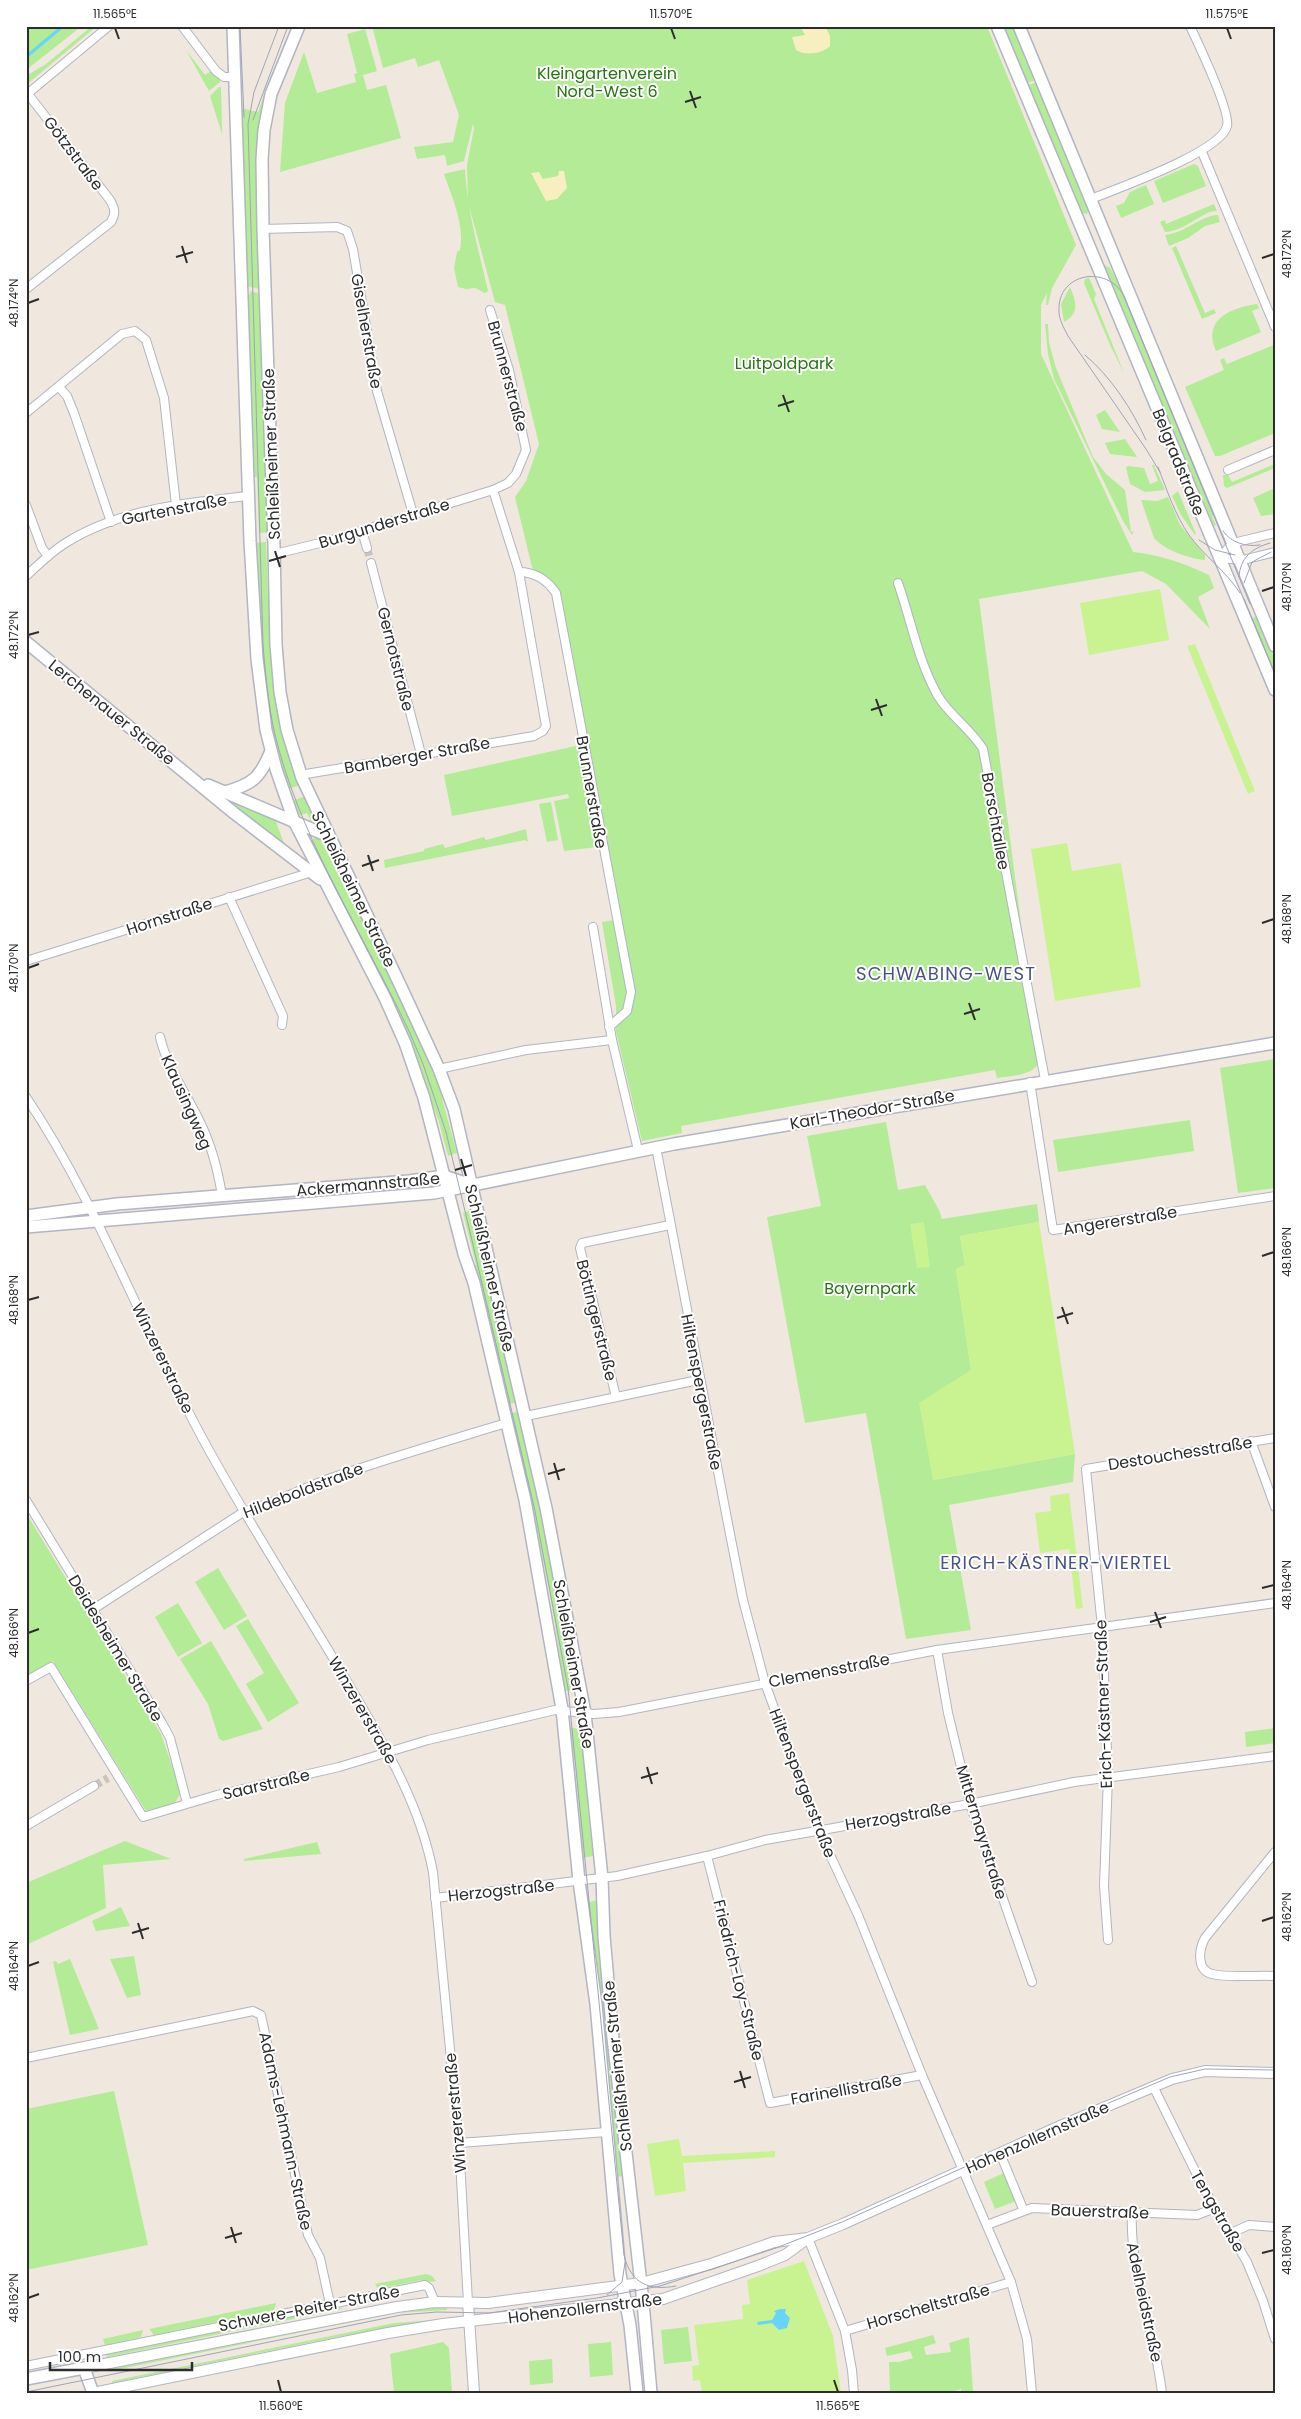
<svg xmlns="http://www.w3.org/2000/svg" width="1301" height="2419" font-family="Poppins,sans-serif">
<rect width="100%" height="100%" fill="#f0e8de"/>
<g fill="#b3eb96">
<path d="M26,26H82L26,70Z"/>
<path d="M92,26H97L26,85V76L46,64Z"/>
<path d="M372,26H987L1076,245L1052,288L1048,305H1046L1047,293L1041,305V354L1133,552C1161,555 1184,563 1209,575L1214,588L1198,597L1210,629L1166,584L1142,571L979,599L1039,1062C1033,1076 1010,1076 997,1078L995,1070L681,1126L682,1133L642,1141L616,1032V1006L602,922L614,920L556,593L537,576L532,567L515,497L526,481L539,444L505,305L495,302L468,202L467,165L474,128L473,124L464,161L447,166L445,155L417,159L414,147L453,142L459,115L439,60L418,67L415,58L383,68Z"/>
<path d="M1003,26H1012L1036,80L1027,83Z"/>
<path d="M365,29L377,71L363,75L367,90L386,85L401,138L280,172L285,103L304,52L317,93L356,82L354,74L357,73L347,34Z"/>
<path d="M186,50L205,75L211,71L220,80V82L209,91Z"/>
<path d="M272,73L268,89L261,285L259,286V289L247,286L240,108L258,112Z"/>
<path d="M1037,82L1089,209L1087,214L1081,213L1028,85Z"/>
<path d="M219,87H221L222,134L210,96Z"/>
<path d="M1194,164L1198,166L1206,186L1163,203L1154,181Z"/>
<path d="M465,169C467,211 479,251 488,291L485,293L475,288L466,289L458,287L454,268L457,252L460,250C465,226 452,197 444,174Z"/>
<path d="M1146,185L1154,204L1121,218L1116,206L1124,203L1130,192Z"/>
<path d="M1214,204L1217,211C1203,210 1186,231 1165,232L1160,222L1165,220L1166,224Z"/>
<path d="M1218,215L1220,222L1205,226L1188,238L1169,246L1165,235C1188,232 1199,216 1218,215Z"/>
<path d="M1176,246L1205,313L1214,309L1216,313L1202,319L1172,248Z"/>
<path d="M1103,264L1110,268L1125,294L1217,514L1212,516L1216,525L1214,526Z"/>
<path d="M1089,278L1096,294L1094,299L1124,373L1111,347L1084,283L1085,279Z"/>
<path d="M1070,287C1076,302 1080,313 1064,322L1061,304Z"/>
<path d="M250,291L261,294L270,532L259,533L257,477H253L247,295L250,294Z"/>
<path d="M1257,304L1259,308L1252,311L1261,332L1216,351C1202,319 1231,308 1257,304Z"/>
<path d="M1045,324H1048L1049,343L1056,368L1093,457L1106,474L1125,490L1131,532L1134,531L1132,535L1123,521L1054,379L1048,354Z"/>
<path d="M1274,345L1275,433L1220,456H1215L1185,387L1224,370L1220,360L1224,358L1227,364Z"/>
<path d="M1105,410L1120,432L1102,429L1096,415Z"/>
<path d="M1125,439L1137,457L1110,454L1105,443Z"/>
<path d="M1275,464V468L1227,488L1224,486L1223,475H1228L1232,482Z"/>
<path d="M1152,465H1154L1165,490L1145,492L1130,484L1126,468L1128,466L1144,468L1150,484L1158,481Z"/>
<path d="M1275,488V514L1261,516L1253,498Z"/>
<path d="M1178,491L1196,534L1195,535L1181,515L1172,496Z"/>
<path d="M1168,497L1180,525L1205,555V560C1190,559 1164,550 1154,538L1141,500L1157,501Z"/>
<path d="M266,542L268,599H272L271,619L300,785L288,789C261,708 261,627 255,543Z"/>
<path d="M1257,616L1275,660V683L1249,620Z"/>
<path d="M580,745L597,847L564,851L554,801L569,798L568,794L452,816L444,775Z"/>
<path d="M305,796L318,822L316,824L311,821L307,813L298,816L292,801Z"/>
<path d="M224,799L275,819L285,846Z"/>
<path d="M551,802L558,840L547,842L539,804Z"/>
<path d="M526,829L528,842L525,840L385,868L384,860L424,851V849L443,844L445,848L484,837L486,840Z"/>
<path d="M305,831L311,841L317,836L322,842L351,901L358,906L445,1095L446,1098L442,1099L457,1153L448,1156L439,1122L412,1048Z"/>
<path d="M1275,1059V1188L1238,1193L1220,1068Z"/>
<path d="M1190,1120L1194,1151L1058,1172L1053,1140Z"/>
<path d="M886,1122L898,1190L925,1185L939,1210L942,1219L1037,1204L1039,1222L960,1236L965,1265L956,1269L971,1370L933,1480L1075,1454L1073,1482L949,1505L971,1630L906,1639L866,1413L805,1423L767,1217L821,1206L807,1136Z"/>
<path d="M472,1207L509,1372L518,1402L505,1405L472,1266L476,1265L463,1213L469,1211V1208Z"/>
<path d="M521,1411L577,1693L573,1690L564,1691C554,1597 532,1505 508,1414Z"/>
<path d="M26,1513L161,1734L181,1792L175,1803L146,1811L53,1661L26,1676Z"/>
<path d="M218,1568L247,1616L224,1630L195,1582Z"/>
<path d="M178,1603L202,1643L178,1657L155,1617Z"/>
<path d="M248,1619L299,1703L268,1722L246,1684L264,1673L236,1626Z"/>
<path d="M211,1641L263,1729L223,1741L219,1739L208,1704L180,1659Z"/>
<path d="M569,1727L583,1730L591,1803H587L593,1856L583,1858L576,1771Z"/>
<path d="M1275,1728V1743L1246,1747L1245,1732Z"/>
<path d="M125,1841L171,1859L103,1865L106,1908L26,1945V1883Z"/>
<path d="M317,1842L321,1854L244,1861V1859Z"/>
<path d="M599,1900L626,2176L615,2177L589,1902Z"/>
<path d="M121,1907L130,1926L96,1931L92,1921Z"/>
<path d="M134,1956L141,1995L127,1998L110,1959Z"/>
<path d="M70,1959L99,2029L70,2035L53,1962L56,1961L58,1964Z"/>
<path d="M114,2091L148,2245L26,2270V2109Z"/>
<path d="M1004,2173L1016,2201L995,2209L984,2182Z"/>
<path d="M426,2274L432,2276L436,2281L422,2283L421,2280L378,2289L375,2284Z"/>
<path d="M276,2303L274,2310L154,2335L149,2329Z"/>
<path d="M447,2306V2310L396,2313L110,2371L109,2369L368,2317Z"/>
<path d="M338,2307L342,2309L107,2357L106,2354Z"/>
<path d="M447,2319L337,2337L112,2383V2381L394,2323Z"/>
<path d="M688,2327L692,2361L664,2364L661,2330Z"/>
<path d="M143,2330L141,2337L105,2345L103,2339Z"/>
<path d="M933,2335L936,2343L924,2347L926,2355L951,2352L949,2343L969,2337L973,2391L961,2392V2389L948,2393H890L889,2362H899L913,2358L910,2351L887,2356L885,2348Z"/>
<path d="M443,2342L449,2348L452,2393H394L390,2354Z"/>
<path d="M611,2342L613,2375L590,2377L588,2344Z"/>
<path d="M552,2359L553,2383L530,2385L529,2361Z"/>
</g>
<g fill="#f7efbf">
<path d="M800,26H825L830,36V46C822,54 805,56 796,50L792,37L805,35Z"/>
<path d="M559,171H564L567,188L557,199L546,201L531,173L539,172L543,179L558,176Z"/>
</g>
<g fill="#c9f391">
<path d="M1160,589L1169,640L1089,655L1080,603Z"/>
<path d="M1195,644L1255,791L1248,794L1187,646Z"/>
<path d="M1067,843L1072,871L1121,863L1141,987L1055,1001L1031,849Z"/>
<path d="M924,1222L930,1267L917,1268L910,1224Z"/>
<path d="M1039,1222L1075,1454L933,1480L919,1403L971,1370L956,1269L965,1265L960,1236Z"/>
<path d="M1069,1493L1083,1608L1076,1609L1069,1549L1040,1553L1035,1513L1051,1511L1050,1496Z"/>
<path d="M679,2139L682,2156L775,2151V2157L683,2163L686,2191L655,2196L647,2144Z"/>
<path d="M804,2261L833,2336L841,2393H702L700,2380L693,2381L692,2366L699,2365L694,2325L743,2319L742,2305L750,2304L747,2280Z"/>
</g>
<path fill="#68d4fb" d="M780,2309H786L785,2313L790,2318L787,2328L779,2330L772,2323L758,2325L757,2322L772,2320L776,2313L774,2311Z"/>
<g fill="none" stroke-linecap="round" stroke-linejoin="round">
<path stroke="#68d4fb" stroke-width="3" d="M26,57L63,26"/>
<g stroke="#c9c3bb" stroke-width="8" stroke-dasharray="8 4" stroke-linecap="butt">
<path d="M367,548L371,563"/>
<path d="M94,1786L108,1778"/>
</g>
<g stroke="#b2b5c2" stroke-width="10">
<g id="minor">
<path d="M182,26L216,71L224,77H234"/>
<path d="M26,95L109,26"/>
<path d="M1202,152L1275,327"/>
<path d="M1091,199C1118,188 1221,152 1227,126C1231,112 1198,43 1190,26"/>
<path d="M263,229L337,227L347,231L353,249L377,391L413,514"/>
<path d="M26,289L111,222C116,213 115,209 110,200L28,94"/>
<path d="M59,387L67,396L74,413L111,522"/>
<path d="M26,413L122,334L135,331L146,340L164,398L176,505"/>
<path d="M1228,470L1275,450"/>
<path d="M26,505L42,548L48,556"/>
<path d="M362,531L367,548"/>
<path d="M1275,533L1233,543L1219,558L1243,560L1275,552"/>
<path d="M275,554L328,541L493,490"/>
<path d="M371,563L421,754"/>
<path d="M519,572C535,572 547,580 556,593L631,992L627,1011L609,1027"/>
<path d="M26,576C38,565 50,553 64,544C118,509 186,503 248,496"/>
<path d="M898,583C911,620 918,661 938,696C950,716 971,729 983,749L1045,1080"/>
<path d="M300,775L534,736L543,731L546,726L519,572L493,490L508,483L516,474L526,450L509,370L490,310"/>
<path d="M229,897L283,1016L282,1025"/>
<path d="M593,927L612,1040L638,1150"/>
<path d="M26,961L312,872"/>
<path d="M160,1037C167,1067 184,1090 198,1118C210,1141 218,1170 222,1196"/>
<path d="M439,1069L526,1050L612,1040"/>
<path d="M1030,1082L1053,1230L1275,1196"/>
<path d="M26,1097C96,1201 139,1320 198,1430C242,1513 294,1592 342,1673C379,1736 419,1799 433,1872L459,2143L468,2302"/>
<path d="M656,1147L729,1529L743,1600L765,1683L818,1829L858,1915L922,2075L1011,2282L1027,2339L1032,2393"/>
<path d="M616,1397L580,1248L582,1243L670,1225"/>
<path d="M526,1416L698,1380"/>
<path d="M1251,1441L1275,1507"/>
<path d="M26,1500L162,1723L170,1738L187,1803"/>
<path d="M92,1610L245,1511C275,1504 302,1488 331,1478C389,1458 447,1441 506,1423"/>
<path d="M937,1650L948,1713L970,1804L1032,1982"/>
<path d="M26,1681L51,1667L143,1817L217,1795L339,1767L428,1740L555,1710L594,1714L619,1712L937,1650L1275,1603"/>
<path d="M26,1826L94,1786"/>
<path d="M1275,1852L1205,1938C1199,1949 1196,1970 1212,1974C1227,1978 1258,1975 1275,1976"/>
<path d="M707,1856L770,2103L922,2075"/>
<path d="M435,1898L617,1876L707,1856L765,1840L970,1804L1074,1782L1275,1756"/>
<path d="M1108,1940L1104,1886L1108,1776L1102,1627L1086,1469L1275,1438"/>
<path d="M26,2058L253,2011L261,2015L308,2235L320,2258L330,2304"/>
<path d="M1153,2086L1204,2189L1247,2262L1263,2301L1275,2339"/>
<path d="M459,2143L607,2132"/>
<path d="M1000,2153L1023,2209"/>
<path d="M1132,2212C1129,2273 1155,2332 1162,2393"/>
<path d="M987,2225L1032,2208L1197,2215L1215,2208"/>
<path d="M1231,2233L1249,2225L1275,2227"/>
<path d="M808,2238L845,2331L852,2370L854,2393"/>
<path d="M845,2331L1011,2282"/>
<path d="M26,2366L425,2285L429,2288L435,2302"/>
</g>
</g>
<g stroke="#b2b5c2" stroke-width="12">
<g id="tertiary">
<path d="M468,2302L474,2393"/>
<path d="M84,2368L397,2307L435,2302L488,2303L641,2283L711,2264L774,2242L808,2238L843,2224L1060,2126L1172,2079L1205,2071L1275,2073"/>
<path d="M93,2393L388,2333L443,2324L663,2299L758,2266L785,2255L807,2239"/>
</g>
</g>
<g stroke="#b2b5c2" stroke-width="14">
<g id="secondary">
<path d="M233,26L250,541L257,659L266,730L276,769L294,821L385,998L405,1043L424,1098L464,1254L474,1283L525,1500L562,1709L579,1881L596,2004L620,2274L630,2325L637,2393"/>
<path d="M299,26L271,94L264,130L262,160L263,229L274,546L276,645L280,692L287,730L302,778L402,989L439,1069L454,1109L546,1508L585,1713L602,1878L604,1936L613,2038L643,2302L651,2393"/>
<path d="M997,26L1275,690"/>
<path d="M1019,26L1275,646"/>
<path d="M26,642L234,813L320,879"/>
<path d="M208,785L328,836"/>
<path d="M225,792C253,784 260,778 271,751"/>
<path d="M26,1216L117,1204L409,1181L444,1176L471,1185"/>
<path d="M26,1227L434,1193L674,1144L1275,1043"/>
<path d="M26,2379L84,2368L93,2393"/>
</g>
</g>
<use href="#minor" stroke="#fff" stroke-width="8"/>
<use href="#tertiary" stroke="#fff" stroke-width="10"/>
<use href="#secondary" stroke="#fff" stroke-width="11"/>
<g stroke="#a0a4b9" stroke-width="1">
<path d="M240,26L244,117"/>
<path d="M279,26L254,92L248,124L263,645C266,680 269,716 279,750C307,850 365,938 409,1031L423,1064L446,1132L470,1232L535,1511L568,1688L624,2255C631,2284 649,2291 676,2286"/>
<path d="M253,120L288,26"/>
<path d="M1085,355C1111,377 1132,409 1146,440"/>
<path d="M1158,467C1167,490 1175,515 1189,535C1204,556 1226,571 1240,593"/>
<path d="M1160,472L1146,449L1068,336C1064,328 1059,320 1059,311C1057,273 1107,264 1124,296L1250,604"/>
<path d="M1223,531C1231,543 1246,547 1260,545"/>
<path d="M1199,540L1215,550L1235,555"/>
<path d="M1239,577C1240,558 1252,548 1270,543"/>
<path d="M1244,583L1252,562L1271,552"/>
<path d="M1244,599L1275,674"/>
<path d="M607,2295L622,2282L625,2263"/>
<path d="M26,2392L401,2315L437,2312L489,2313L597,2298L660,2286L776,2248L842,2222L1085,2113L1170,2077L1205,2069L1275,2070"/>
</g>
</g>
<path fill="none" stroke="#2d2d2d" stroke-width="2" d="M115,28L119,39M671,28L675,39M1227,28L1231,39M690,91L696,108M685,102L701,97M182,246L187,263M176,257L193,252M1262,258L1274,254M28,303L39,299M783,395L789,412M778,406L794,401M275,551L280,567M269,561L286,556M1262,591L1274,587M28,635L39,632M876,699L882,716M871,710L887,705M368,855L373,871M362,866L379,860M1262,923L1274,919M28,968L39,964M969,1003L975,1020M964,1014L980,1009M461,1159L466,1176M455,1170L472,1165M1262,1256L1274,1252M28,1300L39,1297M1062,1307L1068,1324M1057,1318L1073,1313M554,1463L559,1480M548,1474L565,1469M1262,1588L1274,1585M1155,1612L1161,1628M1150,1622L1166,1617M28,1633L39,1629M647,1767L652,1784M641,1778L658,1773M1262,1921L1274,1917M138,1923L143,1939M132,1933L149,1928M28,1966L39,1962M740,2071L745,2088M734,2082L751,2077M231,2227L236,2243M225,2238L242,2233M1262,2253L1274,2250M28,2298L39,2294M278,2380L281,2392M834,2380L838,2392"/>
<g text-anchor="middle" stroke-width="4" stroke-linejoin="round" paint-order="stroke">
<g font-size="16" fill="#277413" stroke="#fff">
<text x="607" y="79">Kleingartenverein<tspan x="607" dy="18">Nord-West 6</tspan></text>
<text x="784" y="369">Luitpoldpark</text>
<text x="870" y="1294">Bayernpark</text>
</g>
<g font-size="16" fill="#2d2d2d" stroke="#fff">
<text transform="translate(74 153) rotate(53)" y="6">Götzstraße</text>
<text transform="translate(367 331) rotate(80)" y="6">Giselherstraße</text>
<text transform="translate(508 376) rotate(75)" y="6">Brunnerstraße</text>
<text transform="translate(271 454) rotate(-92)" y="6">Schleißheimer Straße</text>
<text transform="translate(1179 462) rotate(68)" y="6">Belgradstraße</text>
<text transform="translate(174 509) rotate(-11)" y="6">Gartenstraße</text>
<text transform="translate(384 523) rotate(-17)" y="6">Burgunderstraße</text>
<text transform="translate(396 659) rotate(76)" y="6">Gernotstraße</text>
<text transform="translate(112 712) rotate(39)" y="6">Lerchenauer Straße</text>
<text transform="translate(417 755) rotate(-10)" y="6">Bamberger Straße</text>
<text transform="translate(592 792) rotate(80)" y="6">Brunnerstraße</text>
<text transform="translate(996 821) rotate(80)" y="6">Borschtallee</text>
<text transform="translate(354 889) rotate(64)" y="6">Schleißheimer Straße</text>
<text transform="translate(169 916) rotate(-18)" y="6">Hornstraße</text>
<text transform="translate(187 1102) rotate(66)" y="6">Klausingweg</text>
<text transform="translate(872 1109) rotate(-10)" y="6">Karl-Theodor-Straße</text>
<text transform="translate(368 1184) rotate(-5)" y="6">Ackermannstraße</text>
<text transform="translate(1120 1220) rotate(-9)" y="6">Angererstraße</text>
<text transform="translate(490 1268) rotate(77)" y="6">Schleißheimer Straße</text>
<text transform="translate(597 1320) rotate(76)" y="6">Böttingerstraße</text>
<text transform="translate(163 1358) rotate(64)" y="6">Winzererstraße</text>
<text transform="translate(702 1392) rotate(79)" y="6">Hiltenspergerstraße</text>
<text transform="translate(1180 1453) rotate(-9)" y="6">Destouchesstraße</text>
<text transform="translate(303 1490) rotate(-21)" y="6">Hildeboldstraße</text>
<text transform="translate(116 1648) rotate(59)" y="6">Deidesheimer Straße</text>
<text transform="translate(574 1664) rotate(80)" y="6">Schleißheimer Straße</text>
<text transform="translate(829 1670) rotate(-11)" y="6">Clemensstraße</text>
<text transform="translate(1103 1704) rotate(-92)" y="6">Erich-Kästner-Straße</text>
<text transform="translate(363 1710) rotate(60)" y="6">Winzererstraße</text>
<text transform="translate(803 1783) rotate(69)" y="6">Hiltenspergerstraße</text>
<text transform="translate(266 1784) rotate(-13)" y="6">Saarstraße</text>
<text transform="translate(898 1816) rotate(-9)" y="6">Herzogstraße</text>
<text transform="translate(982 1832) rotate(73)" y="6">Mittermayrstraße</text>
<text transform="translate(501 1890) rotate(-6)" y="6">Herzogstraße</text>
<text transform="translate(739 1980) rotate(76)" y="6">Friedrich-Loy-Straße</text>
<text transform="translate(617 2066) rotate(-96)" y="6">Schleißheimer Straße</text>
<text transform="translate(846 2089) rotate(-10)" y="6">Farinellistraße</text>
<text transform="translate(455 2113) rotate(-95)" y="6">Winzererstraße</text>
<text transform="translate(286 2131) rotate(78)" y="6">Adams-Lehmann-Straße</text>
<text transform="translate(1037 2137) rotate(-24)" y="6">Hohenzollernstraße</text>
<text transform="translate(1100 2211) rotate(2)" y="6">Bauerstraße</text>
<text transform="translate(1218 2211) rotate(60)" y="6">Tengstraße</text>
<text transform="translate(1145 2302) rotate(78)" y="6">Adelheidstraße</text>
<text transform="translate(928 2306) rotate(-16)" y="6">Horscheltstraße</text>
<text transform="translate(309 2308) rotate(-11)" y="6">Schwere-Reiter-Straße</text>
<text transform="translate(585 2308) rotate(-7)" y="6">Hohenzollernstraße</text>
</g>
<g font-size="18" letter-spacing="1" fill="#485283" stroke="#fff">
<text x="946" y="980">SCHWABING-WEST</text>
<text x="1056" y="1569">ERICH-KÄSTNER-VIERTEL</text>
</g>
</g>
<rect width="1301" height="2419" fill="none" stroke="#ffffff" stroke-width="55"/>
<path d="M50 2362v8h142v-8" fill="none" stroke="#2d2d2d" stroke-width="2.5"/>
<text x="58" y="2362" font-size="15" fill="#2d2d2d" stroke="#ffffff" stroke-width="4" paint-order="stroke">100 m</text>
<rect x="28" y="28" width="1246" height="2364" fill="none" stroke="#2d2d2d" stroke-width="2"/>
<g font-size="12" text-anchor="middle" fill="#2d2d2d">
<text x="115" y="18">11.565°E</text>
<text x="671" y="18">11.570°E</text>
<text x="1227" y="18">11.575°E</text>
<text transform="translate(1287 254) rotate(-90)" y="4">48.172°N</text>
<text transform="translate(14 303) rotate(-90)" y="4">48.174°N</text>
<text transform="translate(1287 587) rotate(-90)" y="4">48.170°N</text>
<text transform="translate(14 635) rotate(-90)" y="4">48.172°N</text>
<text transform="translate(1287 919) rotate(-90)" y="4">48.168°N</text>
<text transform="translate(14 968) rotate(-90)" y="4">48.170°N</text>
<text transform="translate(1287 1252) rotate(-90)" y="4">48.166°N</text>
<text transform="translate(14 1300) rotate(-90)" y="4">48.168°N</text>
<text transform="translate(1287 1585) rotate(-90)" y="4">48.164°N</text>
<text transform="translate(14 1633) rotate(-90)" y="4">48.166°N</text>
<text transform="translate(1287 1917) rotate(-90)" y="4">48.162°N</text>
<text transform="translate(14 1966) rotate(-90)" y="4">48.164°N</text>
<text transform="translate(1287 2250) rotate(-90)" y="4">48.160°N</text>
<text transform="translate(14 2298) rotate(-90)" y="4">48.162°N</text>
<text x="281" y="2410">11.560°E</text>
<text x="838" y="2410">11.565°E</text>
</g>
</svg>
